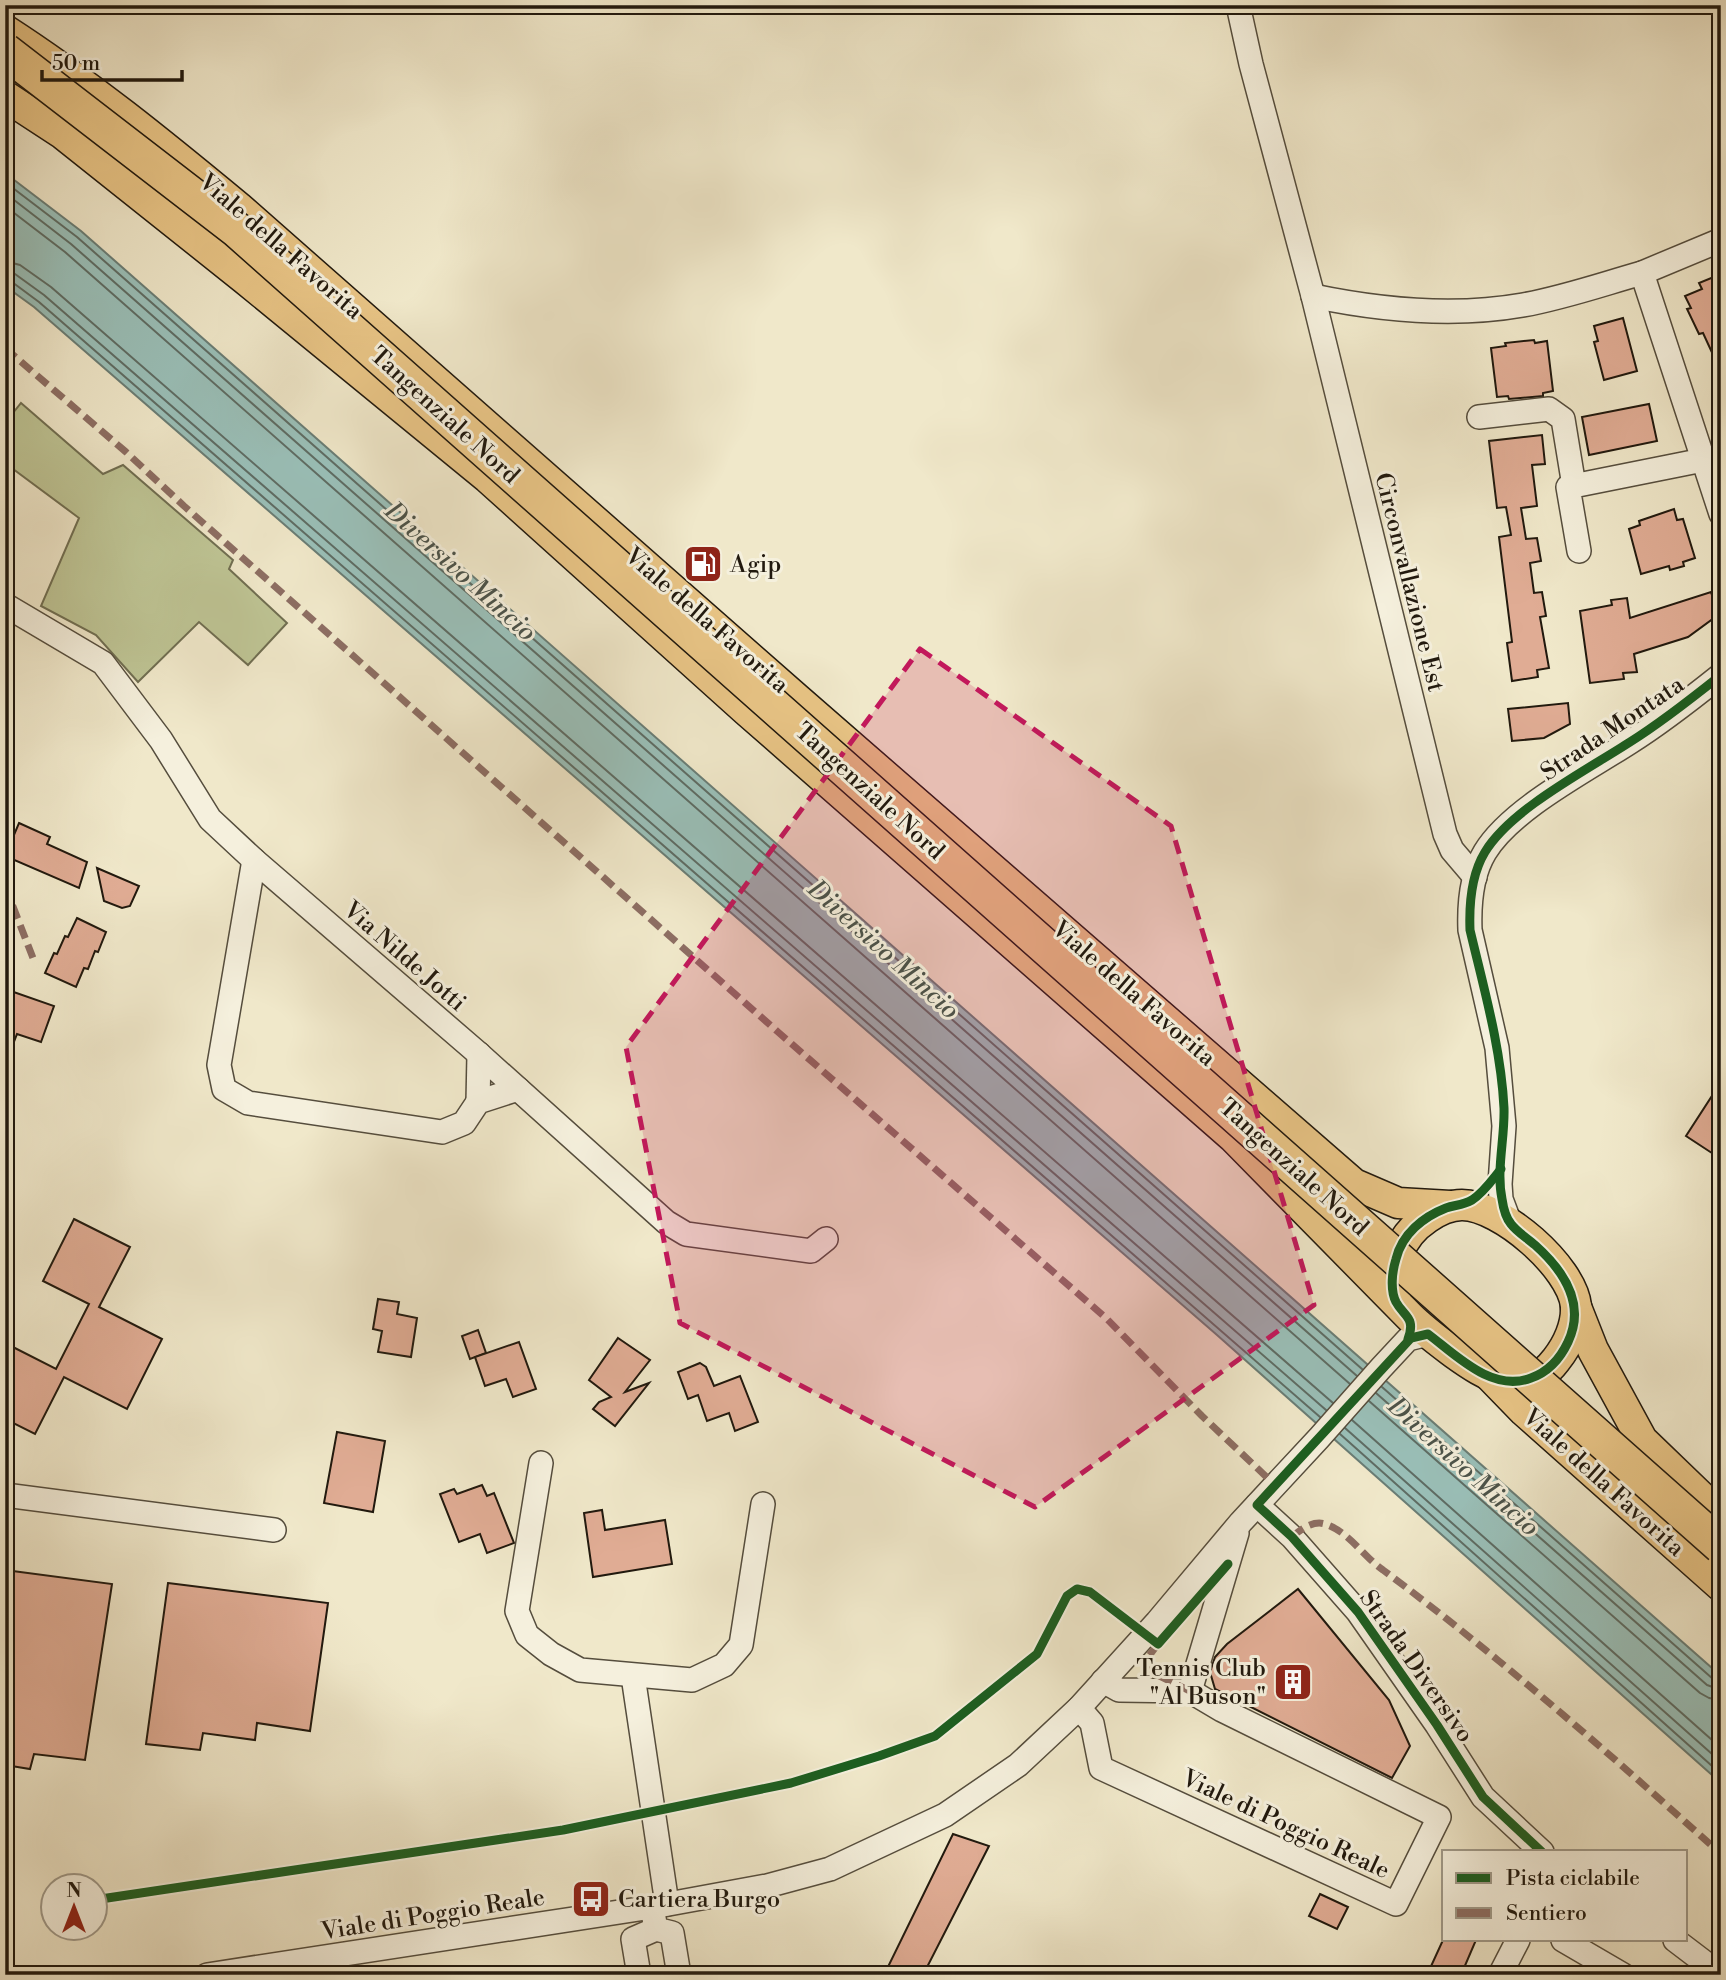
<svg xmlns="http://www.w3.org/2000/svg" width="1726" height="1980" font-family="'Libre Bodoni',serif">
<rect width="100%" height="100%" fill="#f0e8ca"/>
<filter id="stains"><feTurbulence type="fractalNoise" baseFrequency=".00286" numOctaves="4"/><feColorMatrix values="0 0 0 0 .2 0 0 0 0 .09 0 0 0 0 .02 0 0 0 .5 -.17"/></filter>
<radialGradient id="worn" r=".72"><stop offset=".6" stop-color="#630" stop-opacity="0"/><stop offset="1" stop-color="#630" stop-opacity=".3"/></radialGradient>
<path fill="#bec494" stroke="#706e51" stroke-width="2" d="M21,403L103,474L123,465L233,560L229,569L287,623L248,665L199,622L138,682L96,635L41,606L79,518L5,463V423Z"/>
<path fill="#9ac0b9" stroke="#6a7d75" stroke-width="2" d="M5,173L81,231L1721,1676V1783L1217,1335L34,307L5,286Z"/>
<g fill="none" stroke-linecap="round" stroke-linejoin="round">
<g stroke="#5e6c64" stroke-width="2">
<path d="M5,182L77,237L1362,1369"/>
<path d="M5,193L71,244L1357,1376"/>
<path d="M5,206L65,252L1350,1384"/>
<path d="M5,261L20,265L51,287L1333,1403"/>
<path d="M5,272L15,274L44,295L1326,1410"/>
<path d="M5,280L12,282L39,302L1320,1417"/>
<path d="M1382,1387L1713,1679L1721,1681"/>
<path d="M1376,1393L1707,1685L1721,1690"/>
<path d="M1369,1401L1700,1693L1709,1698L1721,1700"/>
<path d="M1352,1420L1721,1748"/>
<path d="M1345,1428L1721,1762"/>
<path d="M1340,1434L1721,1774"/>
</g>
</g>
<g fill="#e0ac94" stroke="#21190e" stroke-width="2">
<path d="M1721,274V372L1703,333L1699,334L1687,309L1691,308L1685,296L1702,289L1699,283Z"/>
<path d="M1623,318L1637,371L1604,380L1594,342L1598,341L1594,326Z"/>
<path d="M1534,340L1535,343L1547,341L1553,391L1543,393V396L1509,399L1508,396L1497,397L1491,348L1506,346L1505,343Z"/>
<path d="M1649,404L1657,441L1589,455L1582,417Z"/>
<path d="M1542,435L1545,464L1532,465L1537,506L1521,508L1526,539L1537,538L1541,561L1530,563L1534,593L1542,592L1546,616L1540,617L1549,668L1537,670L1538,677L1512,681L1507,643L1512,642L1499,537L1511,535L1506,507L1497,508L1489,441Z"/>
<path d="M1674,509L1677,520L1683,519L1695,558L1683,562L1684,566L1670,570L1669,566L1641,574L1629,529L1640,525L1639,521Z"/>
<path d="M1711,592L1718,615L1688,637L1634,654L1637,672L1623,673L1624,679L1590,683L1580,611L1612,605L1611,600L1627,598L1630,618Z"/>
<path d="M1568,703L1570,724L1544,738L1512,741L1508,709Z"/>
<path d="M19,823L50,837L47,844L87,862L79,888L5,856Z"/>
<path d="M97,868L139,886L130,906L122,908L104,901Z"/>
<path d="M77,918L106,932L98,952L95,951L88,969L84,968L76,987L45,973L54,953L57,954L65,936L68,937Z"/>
<path d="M5,989L54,1006L41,1042L17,1034L7,1060H5Z"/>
<path d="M1721,1082V1159L1686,1136Z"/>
<path d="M74,1219L130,1247L99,1307L162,1339L127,1409L64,1377L35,1434L5,1419V1343L56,1369L89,1304L43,1281Z"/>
<path d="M378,1299L399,1302L397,1314L417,1318L411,1357L378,1352L382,1331L373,1329Z"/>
<path d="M478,1330L486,1353L470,1359L462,1336Z"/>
<path d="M618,1338L650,1360L625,1392L649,1383L615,1426L593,1409L599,1402L611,1397L589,1380Z"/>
<path d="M519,1342L536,1389L513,1397L506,1379L485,1386L475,1357Z"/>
<path d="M700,1363L706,1367L714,1386L740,1376L758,1422L735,1431L729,1413L707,1421L698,1395L688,1399L678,1372Z"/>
<path d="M337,1432L385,1441L373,1512L324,1503Z"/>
<path d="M482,1485L487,1496L494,1493L514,1543L487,1553L480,1534L459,1542L440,1494L454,1489L457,1494Z"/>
<path d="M602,1510L605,1530L665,1520L672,1564L593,1577L584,1513Z"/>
<path d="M5,1570L112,1584L85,1760L34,1754L30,1769L5,1765Z"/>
<path d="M168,1583L328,1603L310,1731L257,1723L255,1740L203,1733L200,1750L146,1744Z"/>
<path d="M1298,1589L1389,1700L1410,1746L1392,1778L1215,1689L1210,1672L1215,1657L1227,1644Z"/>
<path d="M953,1834L989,1846L923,1975H884Z"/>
<path d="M1320,1894L1348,1907L1337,1929L1309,1916Z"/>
<path d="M1443,1940H1476L1461,1975H1427Z"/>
</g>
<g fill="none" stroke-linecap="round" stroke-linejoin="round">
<g stroke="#554d3d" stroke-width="26">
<g id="minor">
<path d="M1238,5L1251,64L1313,296L1445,834L1452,850L1475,877"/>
<path d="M1721,240L1642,273L1721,514"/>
<path d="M1313,296C1380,310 1455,317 1523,305C1563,298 1603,284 1642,273"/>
<path d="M1479,417L1549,409L1563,419L1574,486"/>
<path d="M1579,551L1568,487L1703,460"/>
<path d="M5,605L103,663L161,740L210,819L254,860L479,1054L666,1222L686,1234L811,1251L826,1239"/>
<path d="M254,860L219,1065L224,1089L248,1103L442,1132L464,1123L478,1102L518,1089"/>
<path d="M478,1102L479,1054"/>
<path d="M1510,1223L1501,1199L1500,1184L1504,1126L1497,1048L1470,930C1469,904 1471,875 1485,852C1511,809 1587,770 1630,742C1662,722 1691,699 1721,675"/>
<path d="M541,1463L517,1611L527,1635L551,1654L580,1670L692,1680L724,1665L741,1645L763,1504"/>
<path d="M5,1495L274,1530"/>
<path d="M1257,1505L1292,1537L1358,1612L1437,1725L1483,1797L1542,1852"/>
<path d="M633,1676L667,1904"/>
<path d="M1190,1691L1237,1533"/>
<path d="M1079,1708L1092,1723L1101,1768L1396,1904L1439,1817L1222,1710L1190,1691L1119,1690L1103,1681"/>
<path d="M652,1907L656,1929L672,1933L679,1975"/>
<path d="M1563,1940L1623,1975"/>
<path d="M1675,1940L1721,1975"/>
<path d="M207,1975L652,1907L767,1886L830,1869L945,1815L1018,1765L1079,1708L1157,1622L1241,1522L1319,1438L1381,1368L1408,1339L1428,1334"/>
<path d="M639,1975L633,1939L656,1929"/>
<path d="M1500,1975L1518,1940"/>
</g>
</g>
<g stroke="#21190e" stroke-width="33">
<g id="major">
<path d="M5,30C87,83 163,145 238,207L797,699L1354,1184L1398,1203L1450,1206"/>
<path d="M5,96L63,134L245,279L488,478L747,711L1233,1137L1409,1316C1423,1330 1438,1341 1454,1353C1486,1376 1525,1401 1556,1360C1568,1345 1577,1325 1576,1306C1572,1267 1501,1205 1462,1205C1449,1205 1437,1211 1427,1218C1397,1238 1390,1267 1396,1301"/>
<path d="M1576,1307L1593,1350L1642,1440L1721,1516"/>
<path d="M1490,1376L1524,1411L1721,1586"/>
</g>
</g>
<use href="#minor" stroke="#f5f0dd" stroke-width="23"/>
<use href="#major" stroke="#e8c485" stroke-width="30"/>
<g stroke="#21190e" stroke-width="38" stroke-linecap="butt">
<path id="highway-bridge" d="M5,51L237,230L1721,1546"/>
</g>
<use href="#highway-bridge" stroke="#e8c485" stroke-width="35"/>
<g stroke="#8d6e63" stroke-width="7" stroke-dasharray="14 7" stroke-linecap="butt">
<path d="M5,348L126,452L184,506L778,1032L1106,1318L1202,1416L1275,1485"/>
<path d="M5,886L33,958"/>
<path d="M1292,1537C1300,1530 1313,1520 1325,1524C1348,1531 1364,1557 1383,1570C1501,1658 1611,1755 1721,1854"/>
<path d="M1158,1644L1146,1660L1151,1672L1190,1691"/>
</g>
<g stroke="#f5f0dd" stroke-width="13">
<g id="cycleway">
<path d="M1408,1339C1416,1317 1404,1317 1396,1302C1390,1290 1392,1272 1396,1259C1402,1234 1423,1217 1446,1208C1455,1205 1463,1205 1472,1200C1484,1192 1492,1180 1501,1169"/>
<path d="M1542,1852L1483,1797L1437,1725L1358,1612L1292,1537L1257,1505L1411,1338L1428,1334C1456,1355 1492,1393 1531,1378C1548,1372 1560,1359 1568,1342C1586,1304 1563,1270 1535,1245C1527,1238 1517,1232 1511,1224C1506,1218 1503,1206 1502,1199C1496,1170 1505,1138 1504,1108C1501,1048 1484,989 1470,930C1469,904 1471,875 1485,852C1511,809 1587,770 1630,742C1662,722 1691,699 1721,675"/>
<path d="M94,1900L563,1830L791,1783L879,1756L935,1736L1037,1654L1067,1596L1077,1589L1090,1592L1158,1644L1228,1564"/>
</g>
</g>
<use href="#cycleway" stroke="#1b5e20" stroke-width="9"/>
</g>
<path fill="#c2185b" fill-opacity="0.2" stroke="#c2185b" stroke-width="5" stroke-dasharray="14 9" stroke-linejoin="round" d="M920,649L1171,826L1314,1305L1035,1507L680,1323L626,1047Z"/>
<defs>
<g id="fuel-square" transform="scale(2.0125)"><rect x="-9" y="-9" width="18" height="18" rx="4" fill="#8f2418" stroke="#f5f0dd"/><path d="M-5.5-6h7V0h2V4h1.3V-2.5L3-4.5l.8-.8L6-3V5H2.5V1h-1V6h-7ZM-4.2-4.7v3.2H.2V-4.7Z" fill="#fff"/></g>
<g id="building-square" transform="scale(2.0125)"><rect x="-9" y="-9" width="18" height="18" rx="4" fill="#8f2418" stroke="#f5f0dd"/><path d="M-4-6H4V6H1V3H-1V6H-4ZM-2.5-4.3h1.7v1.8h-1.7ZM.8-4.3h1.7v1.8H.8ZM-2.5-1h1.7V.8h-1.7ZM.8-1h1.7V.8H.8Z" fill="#fff"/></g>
<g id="bus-square" transform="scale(2.0125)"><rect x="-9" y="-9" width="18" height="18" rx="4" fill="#8f2418" stroke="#f5f0dd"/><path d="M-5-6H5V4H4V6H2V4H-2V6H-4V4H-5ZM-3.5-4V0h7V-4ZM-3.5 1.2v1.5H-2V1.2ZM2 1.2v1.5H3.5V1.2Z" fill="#fff"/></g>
</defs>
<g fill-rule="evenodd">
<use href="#fuel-square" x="703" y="564"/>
<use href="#building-square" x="1293" y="1682"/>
<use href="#bus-square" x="591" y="1899"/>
</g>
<g text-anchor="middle" stroke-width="6" stroke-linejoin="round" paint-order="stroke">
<g font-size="24" fill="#21190e" stroke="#f5f0dd">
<text transform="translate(281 246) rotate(41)" y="8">Viale della Favorita</text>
<text transform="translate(445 415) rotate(42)" y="8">Tangenziale Nord</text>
<text transform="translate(1410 582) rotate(76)" y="8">Circonvallazione Est</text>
<text transform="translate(707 620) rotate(41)" y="8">Viale della Favorita</text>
<text transform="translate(1612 728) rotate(-34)" y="8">Strada Montata</text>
<text transform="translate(870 791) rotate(42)" y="8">Tangenziale Nord</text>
<text transform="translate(405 956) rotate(41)" y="8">Via Nilde Jotti</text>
<text transform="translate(1134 993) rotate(41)" y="8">Viale della Favorita</text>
<text transform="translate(1294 1167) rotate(42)" y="8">Tangenziale Nord</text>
<text transform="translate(1604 1482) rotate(42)" y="8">Viale della Favorita</text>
<text transform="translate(1417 1666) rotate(55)" y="8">Strada Diversivo</text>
<text transform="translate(1286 1824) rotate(25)" y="8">Viale di Poggio Reale</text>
<text transform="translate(433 1914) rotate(-9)" y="8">Viale di Poggio Reale</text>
</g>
<g font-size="24" fill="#21190e" stroke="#f5f0dd" text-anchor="start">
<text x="730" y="572">Agip</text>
<text x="1266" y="1676" text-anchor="end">Tennis Club<tspan x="1266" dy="28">"Al Buson"</tspan></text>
<text x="618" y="1907">Cartiera Burgo</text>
</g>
<g font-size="26" font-style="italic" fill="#4b534a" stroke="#f5f0dd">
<text transform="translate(461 571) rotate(42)" y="9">Diversivo Mincio</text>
<text transform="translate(884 949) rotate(42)" y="9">Diversivo Mincio</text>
<text transform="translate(1464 1466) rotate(42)" y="9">Diversivo Mincio</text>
</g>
</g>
<rect width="1726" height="1980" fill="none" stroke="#f0e8ca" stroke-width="28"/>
<rect x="7" y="7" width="1712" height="1966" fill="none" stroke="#21190e" stroke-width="3.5"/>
<rect x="14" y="14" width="1698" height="1952" fill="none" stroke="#21190e" stroke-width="2"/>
<rect x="1442" y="1850" width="245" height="91" fill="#f5f0dd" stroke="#a09a8a" stroke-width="2"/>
<rect x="1456" y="1873" width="35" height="10" fill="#1b5e20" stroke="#a09a8a" stroke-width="2"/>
<text x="1506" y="1885" font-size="21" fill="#21190e">Pista ciclabile</text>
<rect x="1456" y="1908" width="35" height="10" fill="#8d6e63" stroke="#a09a8a" stroke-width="2"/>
<text x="1506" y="1920" font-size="21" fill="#21190e">Sentiero</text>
<g transform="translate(74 1907)"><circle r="33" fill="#f5f0dd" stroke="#a09a8a" stroke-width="2"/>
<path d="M0-5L12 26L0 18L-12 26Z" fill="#8f2418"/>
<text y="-10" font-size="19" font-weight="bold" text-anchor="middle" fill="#21190e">N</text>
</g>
<path d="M42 70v10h140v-10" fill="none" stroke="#21190e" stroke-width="3.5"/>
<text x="52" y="70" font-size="21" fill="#21190e" stroke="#f5f0dd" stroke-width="5" paint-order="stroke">50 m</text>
<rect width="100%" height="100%" filter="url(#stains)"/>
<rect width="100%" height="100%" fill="url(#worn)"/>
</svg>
